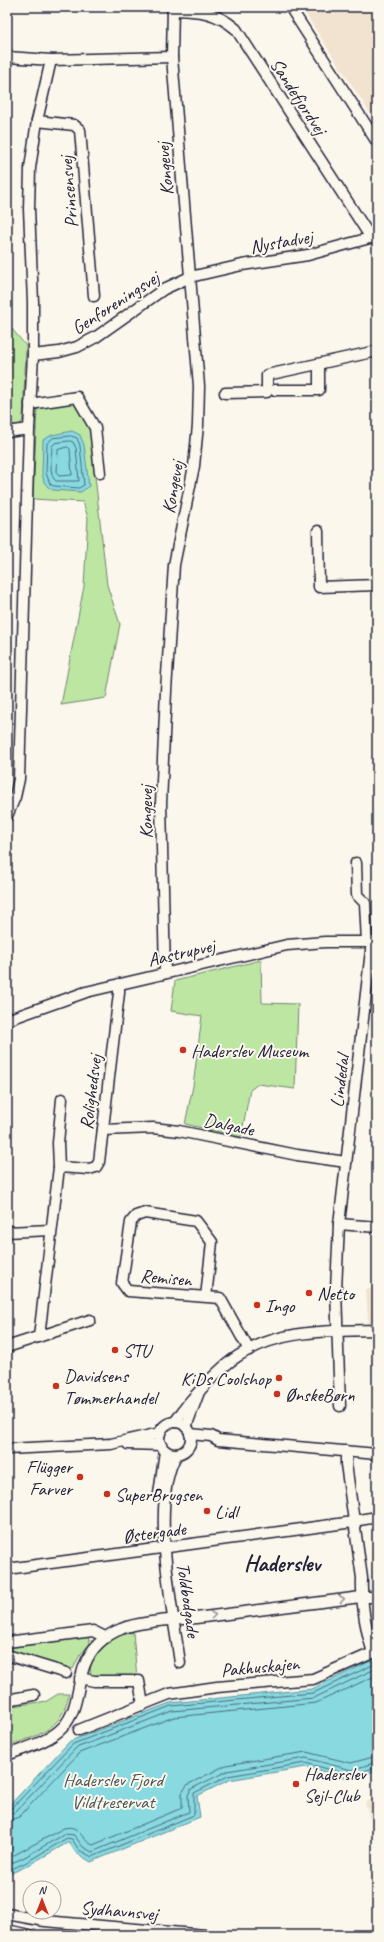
<svg xmlns="http://www.w3.org/2000/svg" width="384" height="1942" font-family="Caveat,sans-serif">
<rect width="100%" height="100%" fill="#fbf7ec"/>
<filter id="ink" filterUnits="userSpaceOnUse"><feTurbulence type="fractalNoise" baseFrequency=".025" numOctaves="2"/><feDisplacementMap in="SourceGraphic" scale="8" xChannelSelector="R" yChannelSelector="G"/><feConvolveMatrix kernelMatrix="1 2 1 2 8 2 1 2 1" color-interpolation-filters="sRGB"/></filter>
<g filter="url(#ink)">
<g fill="#f2e3d0">
<path d="M301,7H377V124Z"/>
<path d="M366,1289H377V1412L368,1323Z"/>
<path d="M377,1798V1841L365,1802Z"/>
</g>
<g fill="#bde6a3" stroke="#70846f">
<path d="M7,323L26,346L23,419L21,424L7,426Z"/>
<path d="M71,401L76,403L90,430L107,585L120,624L106,698L61,705L84,586L88,518L83,502L33,499L37,408Z"/>
<path d="M261,960L262,1003L298,1004L295,1089L258,1084L250,1090L241,1137L185,1124L193,1086L202,1016L171,1011L175,981Z"/>
<path d="M133,1632L137,1678H94C81,1667 105,1644 115,1638C120,1635 126,1633 133,1632Z"/>
<path d="M88,1637L90,1643L80,1655L73,1669L53,1664L50,1665L7,1652V1648Z"/>
<path d="M58,1694H69C61,1732 39,1734 7,1747V1707L47,1701Z"/>
</g>
<g fill="#88d9e0" stroke="#5f909e">
<path d="M72,431L80,435L84,445L89,486L81,492L53,490L48,487L44,482L42,473L43,440L52,435Z"/>
<path d="M377,1658V1770L352,1779L306,1767L229,1780L197,1796L200,1817L91,1862L76,1853L69,1842L27,1866L7,1875V1808L70,1741L170,1703L312,1689Z"/>
</g>
<g fill="none" stroke-linecap="round" stroke-linejoin="round">
<g stroke="#4b6b7d" stroke-width="1">
<path d="M71,436L77,438L80,446L84,485L79,488L54,486L50,484L46,473L47,443L53,438Z"/>
<path d="M70,441L73,442L76,448L79,481H56C48,475 52,455 52,446L55,443Z"/>
<path d="M68,447L70,449L72,475L59,476L57,472L58,450Z"/>
<path d="M7,1810L11,1809L73,1744L171,1706L313,1693L377,1663"/>
<path d="M7,1815L15,1812L76,1748L172,1711L314,1698L377,1668"/>
<path d="M7,1821L19,1817L79,1753L174,1717L316,1703L377,1675"/>
<path d="M7,1859L64,1828C81,1824 80,1840 93,1845L182,1808V1793L187,1785L226,1765L306,1752L351,1763L377,1756"/>
<path d="M7,1865L23,1858L65,1834L74,1835L83,1847L92,1852L189,1812L188,1795L191,1789L227,1771L306,1758L351,1770L377,1762"/>
<path d="M7,1871L25,1863L67,1838L72,1839L79,1850L92,1857L194,1815V1793L228,1776L305,1763L351,1775L377,1767"/>
</g>
<g stroke="#22223b" stroke-width="13">
<g id="minor">
<path d="M290,7L377,142"/>
<path d="M172,10C200,11 215,11 236,29L371,238"/>
<path d="M7,57L51,60L172,57"/>
<path d="M37,121L74,125L80,130L94,296"/>
<path d="M33,355L59,352L77,347L96,337L164,289L190,277L242,265L308,255L377,236"/>
<path d="M275,390H319V364"/>
<path d="M225,393L267,392V375L377,351"/>
<path d="M30,404L77,397L95,428L100,473"/>
<path d="M7,432L29,429"/>
<path d="M318,531L319,587L377,585"/>
<path d="M7,816L15,797L19,779L29,429L33,355V302L29,209L30,168L37,121L51,60"/>
<path d="M356,863L357,895L365,903L367,942"/>
<path d="M165,973L161,804L166,691L174,565L194,466L198,425L199,386L172,57L173,7"/>
<path d="M7,1020L86,992L287,945L325,942H377"/>
<path d="M103,1130L153,1128L179,1131L297,1155L346,1162"/>
<path d="M59,1167L58,1143L62,1099"/>
<path d="M339,1224L377,1227"/>
<path d="M7,1232L51,1230"/>
<path d="M206,1297L212,1242L196,1221L145,1213L136,1216L131,1222L122,1283L128,1291L220,1298L249,1350"/>
<path d="M39,1337L59,1167L89,1169L96,1167L99,1162L119,993V984"/>
<path d="M7,1347L90,1320"/>
<path d="M340,1406L336,1290L339,1224L372,942"/>
<path d="M175,1422C181,1414 186,1405 193,1398C207,1383 221,1367 238,1356C279,1329 329,1331 377,1330"/>
<circle cx="175" cy="1438" r="16"/>
<path d="M186,1427L199,1392"/>
<path d="M190,1434L211,1436L218,1440L377,1454"/>
<path d="M128,1444L161,1445"/>
<path d="M7,1449L111,1444L160,1433"/>
<path d="M346,1451V1464L362,1578C361,1604 365,1628 373,1653"/>
<path d="M177,1454C149,1499 173,1611 180,1663"/>
<path d="M159,1494L165,1451"/>
<path d="M353,1521L377,1517"/>
<path d="M7,1569L353,1522"/>
<path d="M7,1642L93,1631L105,1637"/>
<path d="M7,1655L66,1673"/>
<path d="M80,1678L94,1681H139L143,1705"/>
<path d="M7,1700L34,1695"/>
<path d="M79,1730L169,1694L217,1687L313,1679L377,1651"/>
<path d="M7,1755C25,1748 49,1742 63,1727C84,1704 73,1669 98,1644C104,1638 113,1632 121,1629C140,1621 174,1620 196,1618C251,1611 306,1604 361,1597H377"/>
<path d="M7,1914L45,1921L205,1935"/>
<path d="M7,1930L29,1935"/>
</g>
</g>
<use href="#minor" stroke="#fbf7ec" stroke-width="10"/>
</g>
<defs><path id="oneway-chevron" d="M-2-3.5L2.5 0L-2 3.5" fill="none" stroke-width="1.6" stroke-linecap="round" stroke-linejoin="round"/></defs>
<g stroke="#99979c">
<use href="#oneway-chevron" transform="translate(342 1599) rotate(-7)"/>
<use href="#oneway-chevron" transform="translate(213 1615) rotate(-7)"/>
</g>
</g>
<g fill="#c8321e" stroke="#fbf7ec" stroke-width="1.5">
<circle cx="183" cy="1050" r="4"/>
<circle cx="309" cy="1293" r="4"/>
<circle cx="257" cy="1305" r="4"/>
<circle cx="115" cy="1350" r="4"/>
<circle cx="279" cy="1378" r="4"/>
<circle cx="56" cy="1386" r="4"/>
<circle cx="277" cy="1394" r="4"/>
<circle cx="80" cy="1477" r="4"/>
<circle cx="107" cy="1494" r="4"/>
<circle cx="207" cy="1511" r="4"/>
<circle cx="296" cy="1784" r="4"/>
</g>
<g text-anchor="middle" stroke-width="4" stroke-linejoin="round" paint-order="stroke">
<g font-size="19" fill="#22223b" stroke="#fbf7ec">
<text transform="translate(299 96) rotate(57)" y="7">Sandefjordvej</text>
<text transform="translate(164 169) rotate(-95)" y="7">Kongevej</text>
<text transform="translate(68 192) rotate(-95)" y="7">Prinsensvej</text>
<text transform="translate(281 241) rotate(-10)" y="7">Nystadvej</text>
<text transform="translate(115 302) rotate(-33)" y="7">Genforeningsvej</text>
<text transform="translate(172 487) rotate(-80)" y="7">Kongevej</text>
<text transform="translate(145 812) rotate(-90)" y="7">Kongevej</text>
<text transform="translate(181 952) rotate(-13)" y="7">Aastrupvej</text>
<text transform="translate(339 1081) rotate(-83)" y="7">Lindedal</text>
<text transform="translate(90 1092) rotate(-83)" y="7">Rolighedsvej</text>
<text transform="translate(229 1124) rotate(12)" y="7">Dalgade</text>
<text transform="translate(166 1277) rotate(5)" y="7">Remisen</text>
<text transform="translate(154 1532) rotate(-8)" y="7">Østergade</text>
<text transform="translate(189 1600) rotate(82)" y="7">Toldbodgade</text>
<text transform="translate(260 1666) rotate(-5)" y="7">Pakhuskajen</text>
<text transform="translate(119 1910) rotate(5)" y="7">Sydhavnsvej</text>
</g>
<g font-size="19" fill="#22223b" stroke="#fbf7ec" text-anchor="start">
<text x="191" y="1057">Haderslev Museum</text>
<text x="317" y="1300">Netto</text>
<text x="265" y="1312">Ingo</text>
<text x="123" y="1357">STU</text>
<text x="64" y="1382">Davidsens<tspan x="64" dy="22">Tømmerhandel</tspan></text>
<text x="271" y="1385" text-anchor="end">KiDs Coolshop</text>
<text x="285" y="1401">ØnskeBørn</text>
<text x="72" y="1473" text-anchor="end">Flügger<tspan x="72" dy="22">Farver</tspan></text>
<text x="115" y="1501">SuperBrugsen</text>
<text x="215" y="1518">Lidl</text>
<text x="304" y="1780">Haderslev<tspan x="304" dy="22">Sejl-Club</tspan></text>
</g>
<g font-size="19" fill="#495355" stroke="#fbf7ec">
<text x="113" y="1786">Haderslev Fjord<tspan x="113" dy="22">Vildtreservat</tspan></text>
</g>
<g font-size="23" font-weight="bold" fill="#22223b" stroke="#fbf7ec">
<text x="282" y="1571">Haderslev</text>
</g>
</g>
<rect width="384" height="1942" fill="none" stroke="#fbf7ec" stroke-width="24"/>
<rect x="12" y="12" width="360" height="1918" fill="none" stroke="#22223b" stroke-width="1.5" filter="url(#ink)"/>
<g transform="translate(42 1900)"><circle r="19" fill="#fbf7ec" stroke="#a4a2a5"/>
<path d="M0-3L7 15L0 10L-7 15Z" fill="#c8321e"/>
<text y="-6" font-size="11" font-weight="bold" text-anchor="middle" fill="#22223b">N</text>
</g>
</svg>
